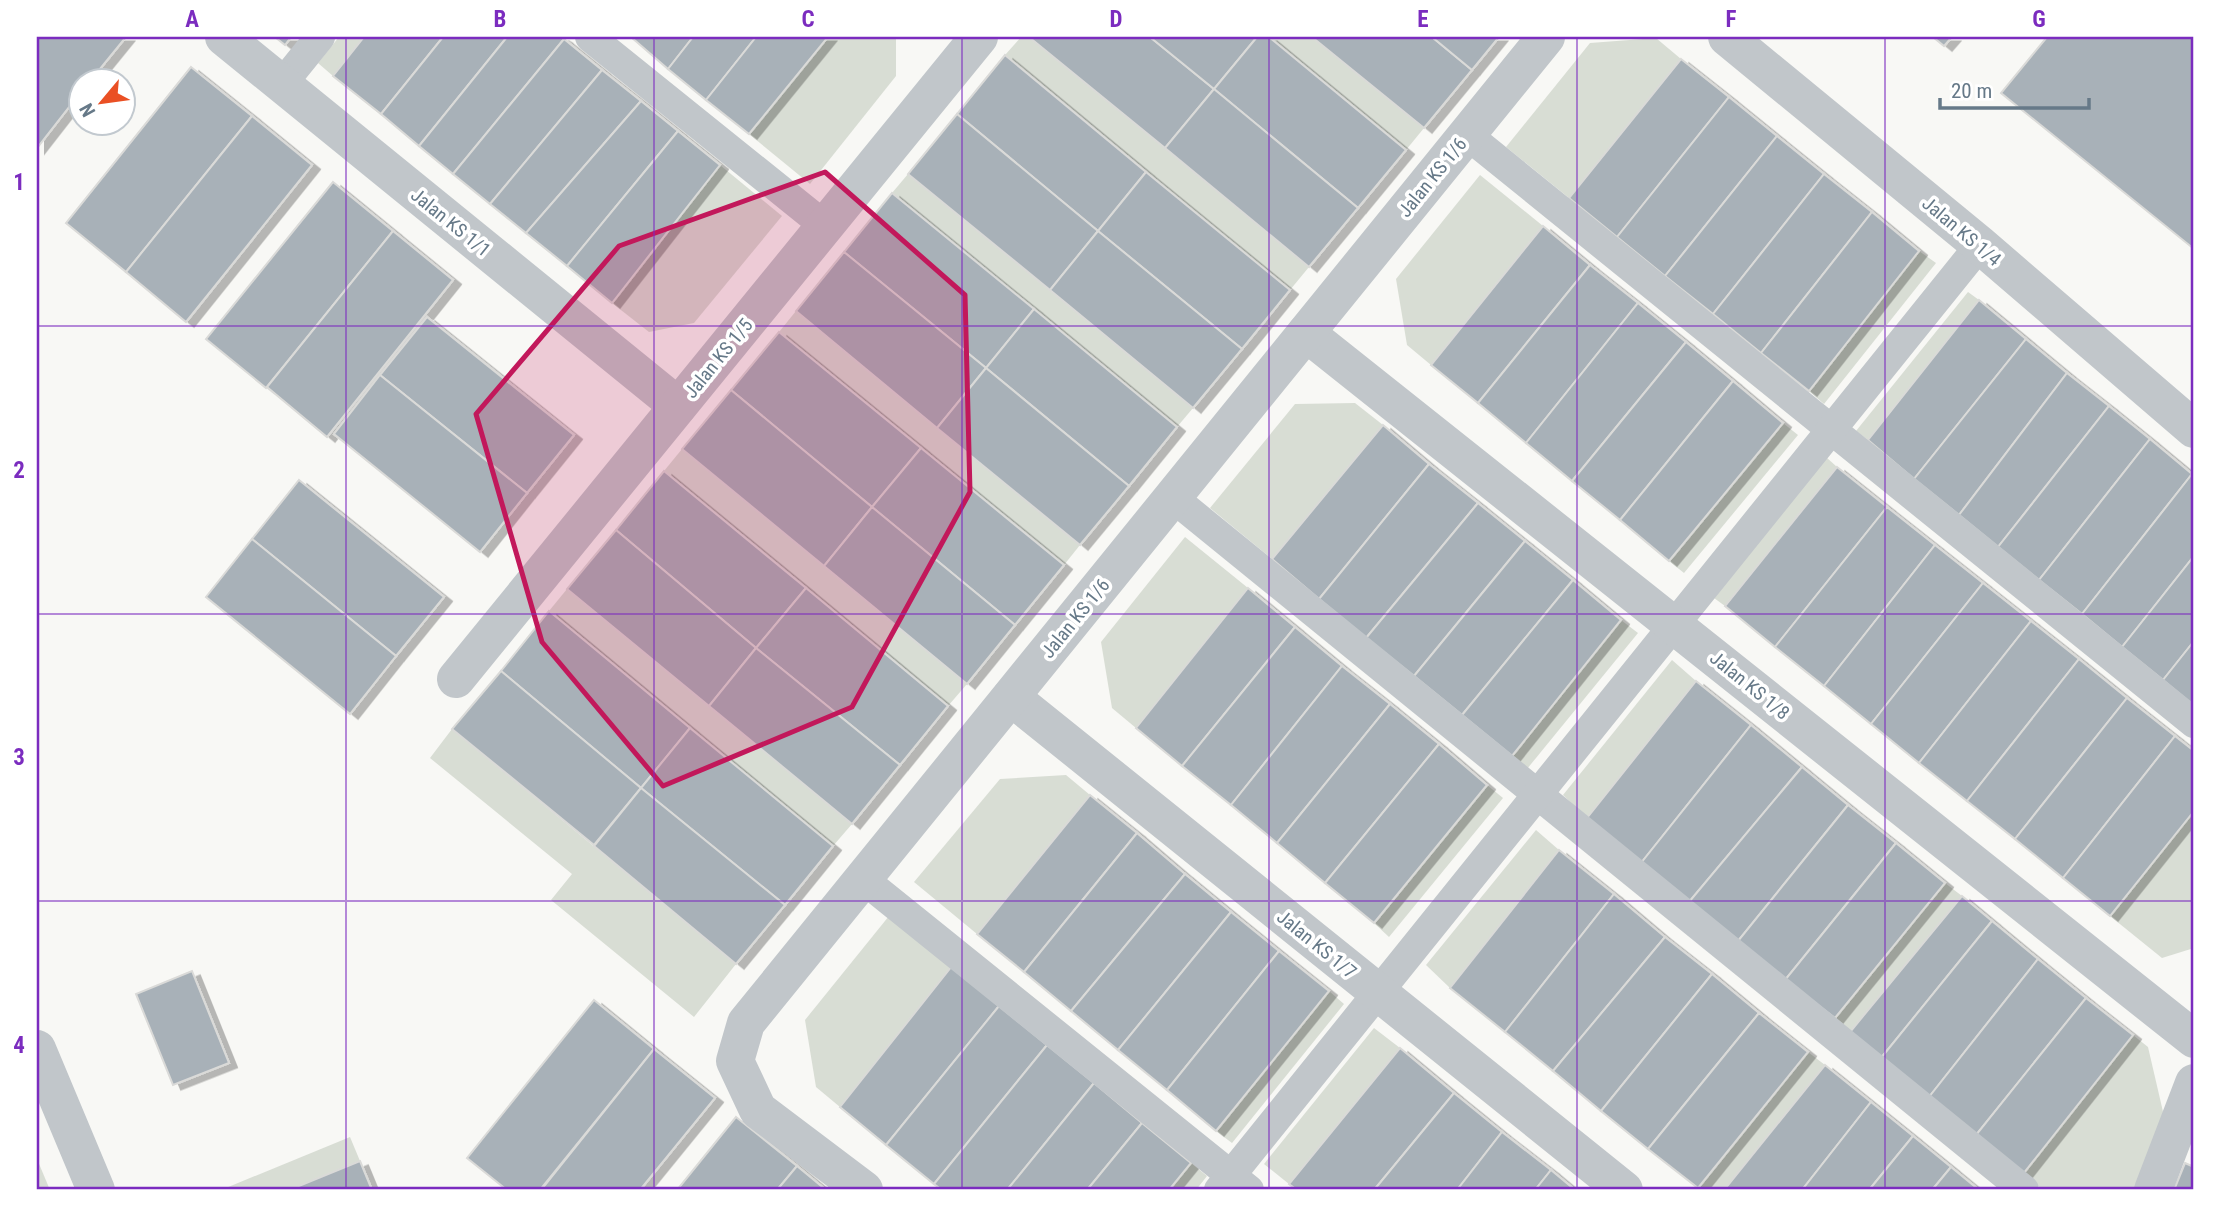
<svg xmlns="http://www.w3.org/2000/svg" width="2231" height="1227" font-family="'Roboto Condensed',sans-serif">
<defs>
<filter id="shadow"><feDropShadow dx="8" dy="4.5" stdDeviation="0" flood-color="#0004"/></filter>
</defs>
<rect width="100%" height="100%" fill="#f8f8f5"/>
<g fill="#d8ddd4">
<path d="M339,37H364L333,76L318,63Z"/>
<path d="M828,37H896V76L810,184L749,134Z"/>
<path d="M1021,37H1029L1309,267L1290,290L1005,55Z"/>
<path d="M1269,37H1312L1424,128L1406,150Z"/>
<path d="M1656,38L1681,59L1569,198L1506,147L1590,43Z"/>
<path d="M720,165L782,216L694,323L649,332L612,303Z"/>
<path d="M908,174L1193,408L1177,427L892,193Z"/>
<path d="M1480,175L1543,226L1431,365L1407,345L1396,279Z"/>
<path d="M1919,251L1936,263L1824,404L1809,391Z"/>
<path d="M1968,292L1979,300L1868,440L1856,431Z"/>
<path d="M796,311L1080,545L1064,565L779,332Z"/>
<path d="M1355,403L1383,425L1272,559L1210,508L1295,404Z"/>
<path d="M1783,423L1798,435L1684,573L1669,561Z"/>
<path d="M682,449L967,684L948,706L664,471Z"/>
<path d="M1826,457L1837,467L1725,606L1714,598Z"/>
<path d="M1185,537L1248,588L1136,728L1112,708L1101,642Z"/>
<path d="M567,589L852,824L833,846L549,611Z"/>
<path d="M1621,620L1638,633L1527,769L1512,756Z"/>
<path d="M1672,660L1696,681L1587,818L1563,795Z"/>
<path d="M452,729L736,964L694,1017L551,900L572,874L430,758Z"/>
<path d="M1066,775L1090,795L977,934L914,882L1000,779Z"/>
<path d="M1487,785L1503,798L1389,937L1374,923Z"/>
<path d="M2194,811V948L2162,958L2110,916Z"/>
<path d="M1536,830L1559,850L1450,988L1426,965Z"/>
<path d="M1945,883L1962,896L1850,1032L1835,1018Z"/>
<path d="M889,916L952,966L840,1107L816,1087L805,1020Z"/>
<path d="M1329,991L1344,1004L1232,1143L1216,1131Z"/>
<path d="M1374,1028L1400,1048L1289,1184L1264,1164Z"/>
<path d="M2133,1035L2148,1047L2164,1116L2135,1190H2043L2023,1174Z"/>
<path d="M1808,1052L1825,1065L1724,1190L1698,1188Z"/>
<path d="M350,1137L360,1161L289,1190H221Z"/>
<path d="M37,1159L50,1190H37Z"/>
<path d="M1191,1163L1207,1176L1196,1190H1169Z"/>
</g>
<g fill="#a8b1b8" stroke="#dadad8" stroke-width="2" filter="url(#shadow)">
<path d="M37,37H126L91,80H80V93L37,148Z"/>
<path d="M275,37H291L285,45Z"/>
<path d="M364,37H443L381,114L333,76Z"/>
<path d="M443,37H507L419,146L381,114Z"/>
<path d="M507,37H561L564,39L453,174L419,146Z"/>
<path d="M631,37H693L668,69Z"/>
<path d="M693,37H756L706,100L668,69Z"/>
<path d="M756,37H828L749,134L706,100Z"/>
<path d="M1029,37H1150L1214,89L1165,148Z"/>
<path d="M1150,37H1257L1214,89Z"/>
<path d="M1257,37H1269L1406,150L1358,208L1214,89Z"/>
<path d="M1312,37H1432L1472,70L1424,128Z"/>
<path d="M1432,37H1499L1472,70Z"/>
<path d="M1933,37H1952L1944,46Z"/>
<path d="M2047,37H2194V249L2001,93Z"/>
<path d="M564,39L602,70L490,204L453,174Z"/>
<path d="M1005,55L1146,172L1098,231L957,114Z"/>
<path d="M1681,59L1729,97L1617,237L1569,198Z"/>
<path d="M191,67L252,116L126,272L66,223Z"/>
<path d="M602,70L641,101L526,233L490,204Z"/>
<path d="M1214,89L1358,208L1309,267L1165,148Z"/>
<path d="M1729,97L1777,136L1665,276L1617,237Z"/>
<path d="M641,101L678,131L567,266L526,233Z"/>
<path d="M957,114L1098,231L1050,290L908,174Z"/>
<path d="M252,116L312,165L186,322L126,272Z"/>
<path d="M678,131L720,165L612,303L567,266Z"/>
<path d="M1777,136L1824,174L1713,314L1665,276Z"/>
<path d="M1146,172L1290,290L1242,349L1098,231Z"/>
<path d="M1824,174L1872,212L1761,353L1713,314Z"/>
<path d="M333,182L393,231L266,388L206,339Z"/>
<path d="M892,193L1034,309L986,368L844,252Z"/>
<path d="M1872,212L1919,251L1809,391L1761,353Z"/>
<path d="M1543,226L1590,265L1478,403L1431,365Z"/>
<path d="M393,231L453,280L327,437L267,387Z"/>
<path d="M1098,231L1242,349L1193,408L1050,290Z"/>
<path d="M844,252L986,368L937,428L796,311Z"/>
<path d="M1590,265L1638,303L1526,443L1478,403Z"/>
<path d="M1979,300L2026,339L1914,479L1868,440Z"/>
<path d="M1638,303L1686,342L1572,481L1526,443Z"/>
<path d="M1034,309L1177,427L1129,486L986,368Z"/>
<path d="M427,317L574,435L527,493L380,375Z"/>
<path d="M779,332L921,448L872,507L731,390Z"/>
<path d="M2026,339L2067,373L1959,515L1914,479Z"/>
<path d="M1686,342L1733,381L1620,520L1572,481Z"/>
<path d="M986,368L1129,486L1080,545L937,428Z"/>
<path d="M2067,373L2109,406L1998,547L1959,515Z"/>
<path d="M380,375L527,493L480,552L334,434Z"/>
<path d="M1733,381L1783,423L1669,561L1620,520Z"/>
<path d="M731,390L872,507L824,566L682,449Z"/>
<path d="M2109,406L2150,439L2039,580L1998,547Z"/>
<path d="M1383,425L1429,464L1319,599L1272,559Z"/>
<path d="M2150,439L2192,474L2082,614L2039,580Z"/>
<path d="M921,448L1064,565L1015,625L872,507Z"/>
<path d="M1429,464L1478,503L1366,638L1319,599Z"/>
<path d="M1837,467L1887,507L1775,647L1725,606Z"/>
<path d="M664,471L806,588L756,648L616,530Z"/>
<path d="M2192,474L2194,476V556L2122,647L2082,614Z"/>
<path d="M299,480L444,597L396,656L252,539Z"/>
<path d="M1478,503L1525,541L1414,676L1366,638Z"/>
<path d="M872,507L1015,625L967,684L824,566Z"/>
<path d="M1887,507L1935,545L1824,686L1775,647Z"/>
<path d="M616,530L756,648L709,706L567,589Z"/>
<path d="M252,539L396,656L350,714L206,597Z"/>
<path d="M1525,541L1573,580L1462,715L1414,676Z"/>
<path d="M1935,545L1983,583L1871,724L1824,686Z"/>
<path d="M2194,556V641L2163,680L2122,647Z"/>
<path d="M1573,580L1621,620L1512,756L1462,715Z"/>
<path d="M1983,583L2031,621L1919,763L1871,724Z"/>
<path d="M806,588L948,706L900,765L756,648Z"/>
<path d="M1248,588L1295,627L1182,766L1136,728Z"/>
<path d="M549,611L690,728L641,788L501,671Z"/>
<path d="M2031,621L2079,659L1967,801L1919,763Z"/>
<path d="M1295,627L1342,666L1231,805L1182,766Z"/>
<path d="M2194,641V706L2163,680Z"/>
<path d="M756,648L900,765L852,824L709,706Z"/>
<path d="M2079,659L2127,698L2015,839L1967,801Z"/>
<path d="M1342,666L1390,704L1277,843L1231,805Z"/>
<path d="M501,671L641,788L594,845L452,729Z"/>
<path d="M1696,681L1751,725L1641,863L1587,818Z"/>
<path d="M2127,698L2175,736L2063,878L2015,839Z"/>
<path d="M1390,704L1439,744L1325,883L1277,843Z"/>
<path d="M1751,725L1802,767L1689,902L1641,863Z"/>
<path d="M690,728L833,846L785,905L641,788Z"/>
<path d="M2175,736L2194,751V811L2110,916L2063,878Z"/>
<path d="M1439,744L1487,785L1374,923L1325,883Z"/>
<path d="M1802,767L1848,805L1738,941L1689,902Z"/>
<path d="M641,788L785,905L736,964L594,846Z"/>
<path d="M1090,795L1137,833L1024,972L977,934Z"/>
<path d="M1848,805L1896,843L1785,980L1738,941Z"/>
<path d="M1137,833L1185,874L1071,1011L1024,972Z"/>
<path d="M1896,843L1945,883L1835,1018L1785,980Z"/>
<path d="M1559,850L1614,894L1505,1032L1450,988Z"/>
<path d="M1185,874L1231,912L1118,1050L1071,1011Z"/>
<path d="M1614,894L1665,937L1553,1071L1505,1032Z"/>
<path d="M1962,896L1992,921L1881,1058L1850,1032Z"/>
<path d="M1231,912L1279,951L1167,1090L1118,1050Z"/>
<path d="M1992,921L2038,959L1929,1097L1881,1058Z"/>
<path d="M1665,937L1712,974L1601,1111L1553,1071Z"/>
<path d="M1279,951L1329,991L1216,1131L1167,1090Z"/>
<path d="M2038,959L2086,998L1976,1135L1929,1097Z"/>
<path d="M952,966L999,1006L886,1145L840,1107Z"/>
<path d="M192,971L229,1063L173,1085L136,994Z"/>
<path d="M1712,974L1759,1013L1648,1149L1601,1111Z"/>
<path d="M2086,998L2133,1035L2023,1174L1976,1135Z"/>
<path d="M594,1000L654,1049L540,1190H507L467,1158Z"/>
<path d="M999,1006L1047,1045L934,1184L886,1145Z"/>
<path d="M1759,1013L1808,1052L1698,1188L1648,1149Z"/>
<path d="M1047,1045L1094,1083L1007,1190H942L934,1184Z"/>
<path d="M1400,1048L1454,1093L1374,1190H1297L1289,1184Z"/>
<path d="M654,1049L715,1098L640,1190H541Z"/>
<path d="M1825,1065L1871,1102L1802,1190H1724Z"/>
<path d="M1094,1083L1142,1123L1087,1190H1007Z"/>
<path d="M1454,1093L1502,1132L1457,1190H1374Z"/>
<path d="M1871,1102L1913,1136L1869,1190H1802Z"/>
<path d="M736,1117L797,1166L777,1190H677Z"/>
<path d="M1142,1123L1191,1163L1169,1190H1087Z"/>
<path d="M1502,1132L1551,1170L1535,1190H1457Z"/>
<path d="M1913,1136L1951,1167L1932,1190H1869Z"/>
<path d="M360,1161L372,1190H289Z"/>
<path d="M2185,1163L2194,1167V1190H2174Z"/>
<path d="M797,1166L826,1190H777Z"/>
<path d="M1951,1167L1979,1190H1932Z"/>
<path d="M1551,1170L1575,1190H1535Z"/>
</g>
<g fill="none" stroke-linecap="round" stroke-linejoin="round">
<g stroke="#c1c6ca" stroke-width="30">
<path d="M590,37L825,226"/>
<path d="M282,84L320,37"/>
<path d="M1466,134L2194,723"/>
<path d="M1172,497L2024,1190"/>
<path d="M863,879L1249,1190"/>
<path d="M1219,1190L1980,245"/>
</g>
<g stroke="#c1c6ca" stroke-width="38">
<path d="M224,37L678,406"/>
<path d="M1727,37L1980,245L2194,429"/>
<path d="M1306,333L2194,1039"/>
<path d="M456,679L979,37"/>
<path d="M1011,697L1624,1190"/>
<path d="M37,1049L96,1190"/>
<path d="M864,1190L758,1110L735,1061L746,1023L1546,37"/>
<path d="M2153,1190L2194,1083"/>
</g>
</g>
<path fill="#c2185b" fill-opacity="0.2" stroke="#c2185b" stroke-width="5" stroke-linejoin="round" d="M825,172L965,295L970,492L852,707L663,786L542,642L476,414L619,246Z"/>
<path fill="none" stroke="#7b2cbf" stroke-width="2" stroke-opacity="0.55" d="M346,37V1190M654,37V1190M962,37V1190M1269,37V1190M1577,37V1190M1885,37V1190M37,326H2194M37,614H2194M37,901H2194"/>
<g text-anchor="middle" stroke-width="7" stroke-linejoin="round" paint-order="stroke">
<g font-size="19" fill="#667988" stroke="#fff">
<text transform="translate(1432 177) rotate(-51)" y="7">Jalan KS 1/6</text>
<text transform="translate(451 222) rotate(39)" y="7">Jalan KS 1/1</text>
<text transform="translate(1962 231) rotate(40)" y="7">Jalan KS 1/4</text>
<text transform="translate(718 358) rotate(-51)" y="7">Jalan KS 1/5</text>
<text transform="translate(1075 618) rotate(-51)" y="7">Jalan KS 1/6</text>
<text transform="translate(1750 685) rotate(39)" y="7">Jalan KS 1/8</text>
<text transform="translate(1317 944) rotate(39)" y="7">Jalan KS 1/7</text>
</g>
</g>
<rect width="2231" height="1227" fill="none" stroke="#ffffff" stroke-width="77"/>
<g transform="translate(102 102) rotate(241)"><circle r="33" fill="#ffffff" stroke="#c2c9cf" stroke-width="2"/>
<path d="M0-5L12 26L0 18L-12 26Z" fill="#ea5024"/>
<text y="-10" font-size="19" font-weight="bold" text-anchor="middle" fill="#667988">N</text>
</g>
<path d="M1940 98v10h149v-10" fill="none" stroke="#667988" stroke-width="3.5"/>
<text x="1951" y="98" font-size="21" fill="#667988" stroke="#ffffff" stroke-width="5" paint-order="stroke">20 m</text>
<rect x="38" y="38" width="2154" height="1150" fill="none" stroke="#7b2cbf" stroke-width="2.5"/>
<g font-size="23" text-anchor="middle" font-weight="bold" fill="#7b2cbf">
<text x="192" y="27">A</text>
<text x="500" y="27">B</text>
<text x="808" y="27">C</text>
<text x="1116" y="27">D</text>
<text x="1423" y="27">E</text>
<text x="1731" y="27">F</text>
<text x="2039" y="27">G</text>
<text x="19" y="190">1</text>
<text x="19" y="478">2</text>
<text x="19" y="765">3</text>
<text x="19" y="1053">4</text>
</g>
</svg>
